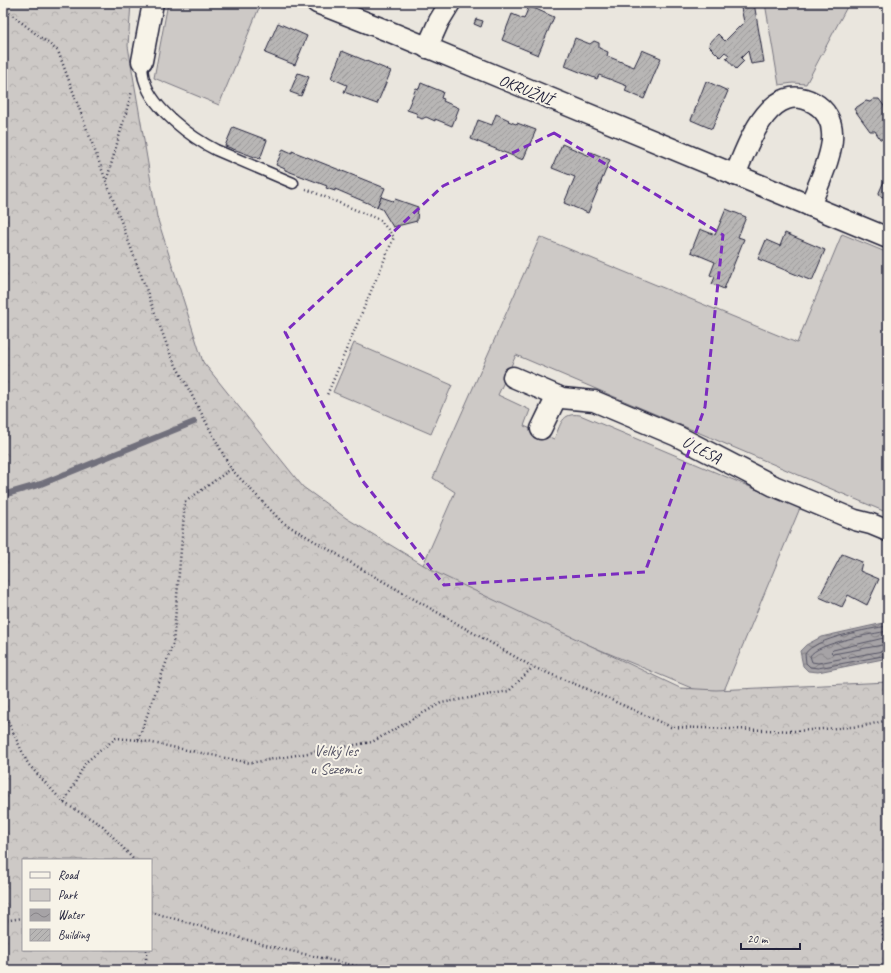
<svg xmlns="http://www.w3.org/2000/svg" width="891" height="973" font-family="Caveat,sans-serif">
<defs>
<pattern id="forest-crowns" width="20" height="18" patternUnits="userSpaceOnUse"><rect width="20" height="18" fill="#cdc9c6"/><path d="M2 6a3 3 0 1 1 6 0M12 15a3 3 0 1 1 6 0" fill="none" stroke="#b0acab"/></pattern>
<pattern id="water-waves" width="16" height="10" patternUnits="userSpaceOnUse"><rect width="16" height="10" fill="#a6a3a6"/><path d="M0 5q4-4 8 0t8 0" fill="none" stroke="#878488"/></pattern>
<pattern id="building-hatch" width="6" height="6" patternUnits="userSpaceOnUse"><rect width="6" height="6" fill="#b8b6b5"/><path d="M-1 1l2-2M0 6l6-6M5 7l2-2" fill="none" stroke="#9e9c9d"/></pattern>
</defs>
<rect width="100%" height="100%" fill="#eae6de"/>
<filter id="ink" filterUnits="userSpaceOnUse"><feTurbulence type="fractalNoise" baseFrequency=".025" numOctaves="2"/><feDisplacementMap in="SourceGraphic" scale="8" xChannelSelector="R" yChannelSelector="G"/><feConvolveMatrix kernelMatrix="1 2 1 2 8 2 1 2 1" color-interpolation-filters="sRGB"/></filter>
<g filter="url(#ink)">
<g fill="#cdc9c6" stroke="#787680">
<path d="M168,3H261L219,105L154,78Z"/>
<path d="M765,3H849L806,84L793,83L779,85Z"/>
<path d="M842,234L888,253V513L516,355L498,395L530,410L524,426L554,439C561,425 561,412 580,415L800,508L720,700L419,574L455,492L433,478L540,237L797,343Z"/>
<path d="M354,343L452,385L431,434L333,392Z"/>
</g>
<path fill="url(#forest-crowns)" stroke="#787680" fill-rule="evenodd" d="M3,3H131L128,46L157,217L203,362L303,487L346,518L435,572L680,688L716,690L888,682V970H3ZM23,860H151V950H23Z"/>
<path fill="url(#water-waves)" stroke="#716f7b" d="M888,622V658L818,672L808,671L803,666L800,651L806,645L821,637Z"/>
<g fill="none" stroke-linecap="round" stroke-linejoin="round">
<g stroke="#575666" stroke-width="1">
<path d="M888,626C869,629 814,638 805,654L806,663L810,667L818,668L888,655"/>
<path d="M888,631C872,634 817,643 810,656L812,662L818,663L888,650"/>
<path d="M888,637L833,650L831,652L833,654L888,644"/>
</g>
<path stroke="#716f7b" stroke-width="6" d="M3,495L41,484L194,422"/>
</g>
<g fill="url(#building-hatch)" stroke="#22223b">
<path d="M740,3H754L764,62L751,64L748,51L741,58L744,61L736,69L726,58L729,55L725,52L720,57L708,45L718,34L725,41L744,22Z"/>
<path d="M529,6L554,17L538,55L502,40L512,14L524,19Z"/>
<path d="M476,19L483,21L481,27L474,24Z"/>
<path d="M278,23L307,36L295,65L265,53Z"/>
<path d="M575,38L590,44L594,41L599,43V48L608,52L607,56L634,67L642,50L661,58L644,99L625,91L627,86L599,75L597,79L565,66Z"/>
<path d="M342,51L391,71L377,104L344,92L347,85L331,78Z"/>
<path d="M298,73L309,77L301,96L290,92Z"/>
<path d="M706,81L728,91L712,129L691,120Z"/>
<path d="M421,83L443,92L441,98L444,99L443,101L459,108L452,126L435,119V121L426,117L422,119L418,117L416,113L407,110L416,88L419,89Z"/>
<path d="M874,99H879L884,106L888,107V140L880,139L875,131H870L854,109L866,101L870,102Z"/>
<path d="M496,114L509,120L508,121L516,124L517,123L536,130L523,160L471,139L478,120L492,125Z"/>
<path d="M233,127L267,140L260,159L225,146Z"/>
<path d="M562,144L590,156L591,152L610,160L588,213L564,203L575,177L552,168Z"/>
<path d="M283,149L292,153V151L385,188L377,207L335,189V191L326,188L327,186L285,170V169L276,165Z"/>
<path d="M884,181L888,183V199L878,195Z"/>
<path d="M381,197L393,201L395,199L418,207L417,221L393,227L382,209L377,207Z"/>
<path d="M726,209L746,217L738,237L744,239L724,289L712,284L715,277L710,275L715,262L691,252L700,229L715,235Z"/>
<path d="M785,233L825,250L812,281L758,259L766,240L780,246Z"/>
<path d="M842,554L862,562L860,571L879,579L867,605L848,595L842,607L819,597Z"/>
</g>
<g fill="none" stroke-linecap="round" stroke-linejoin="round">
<g stroke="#22223b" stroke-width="13">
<path id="service" d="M142,61C142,68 142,75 145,82C153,109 192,138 216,150L293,183"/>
</g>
<g stroke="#22223b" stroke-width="23">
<g id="minor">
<path d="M317,3L388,31L888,238"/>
<path d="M427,48L439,21L450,3"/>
<path d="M142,61L153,3"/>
<path d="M735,175C747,146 770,78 814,103C825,109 832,121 832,133C834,153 817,187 810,206"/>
<path d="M513,377L562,398L594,401L677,436L774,486L855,520L871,524L888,531"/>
<path d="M541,429L557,396"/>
</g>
</g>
<g stroke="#22223b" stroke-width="2.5" stroke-dasharray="1 3" stroke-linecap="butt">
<path d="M3,8L58,51L171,356L231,469L282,522L372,575L533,667L587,689L671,727L796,731L864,726L888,720"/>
<path d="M107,179L132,91"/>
<path d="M306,189L380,220L394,237L327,395"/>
<path d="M3,711L28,764L64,803L103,826L134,860"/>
<path d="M138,740L250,763L372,742L441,703L509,691L533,667"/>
<path d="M64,803L86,762L116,738L138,740L173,644L185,502L231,469"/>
<path d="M888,891L881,926L888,960"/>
<path d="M151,912L269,946L374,970"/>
<path d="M3,921L23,918"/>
<path d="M146,950V970"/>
</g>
<use href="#service" stroke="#f7f3e8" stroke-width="10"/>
<use href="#minor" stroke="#f7f3e8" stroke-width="20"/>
</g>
</g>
<path fill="none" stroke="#7b2cbf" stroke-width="3" stroke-dasharray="8 5" stroke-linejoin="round" d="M554,133L723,235L705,407L645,572L444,585L362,480L285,332L443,186Z"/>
<g text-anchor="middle" stroke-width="4" stroke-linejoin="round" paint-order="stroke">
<g font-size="16" fill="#22223b" stroke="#f7f3e8">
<text transform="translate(526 89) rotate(22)" y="6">OKRUŽNÍ</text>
<text transform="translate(702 449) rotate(27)" y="6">U LESA</text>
</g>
<g font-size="16" fill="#555465" stroke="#f7f3e8">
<text x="336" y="756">Velký les<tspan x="336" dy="18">u Sezemic</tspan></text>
</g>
</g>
<rect width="891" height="973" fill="none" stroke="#f7f3e8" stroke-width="16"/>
<rect x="8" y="8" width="875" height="957" fill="none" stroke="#22223b" stroke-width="1.5" filter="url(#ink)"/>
<rect x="22" y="859" width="130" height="92" fill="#f7f3e8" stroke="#a29fa3"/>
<rect x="30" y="872" width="20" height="6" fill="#f7f3e8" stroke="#a29fa3"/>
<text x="58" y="879" font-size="12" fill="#22223b">Road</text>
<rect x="30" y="889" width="20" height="12" fill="#cdc9c6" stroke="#a29fa3"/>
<text x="58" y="899" font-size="12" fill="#22223b">Park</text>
<rect x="30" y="909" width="20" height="12" fill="url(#water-waves)" stroke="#a29fa3"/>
<text x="58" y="919" font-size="12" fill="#22223b">Water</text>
<rect x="30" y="929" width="20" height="12" fill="url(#building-hatch)" stroke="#a29fa3"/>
<text x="58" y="939" font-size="12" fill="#22223b">Building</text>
<path d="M741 943v6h59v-6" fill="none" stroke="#22223b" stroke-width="2"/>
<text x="747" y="943" font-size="12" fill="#22223b" stroke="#f7f3e8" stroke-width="3" paint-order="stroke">20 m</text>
</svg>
